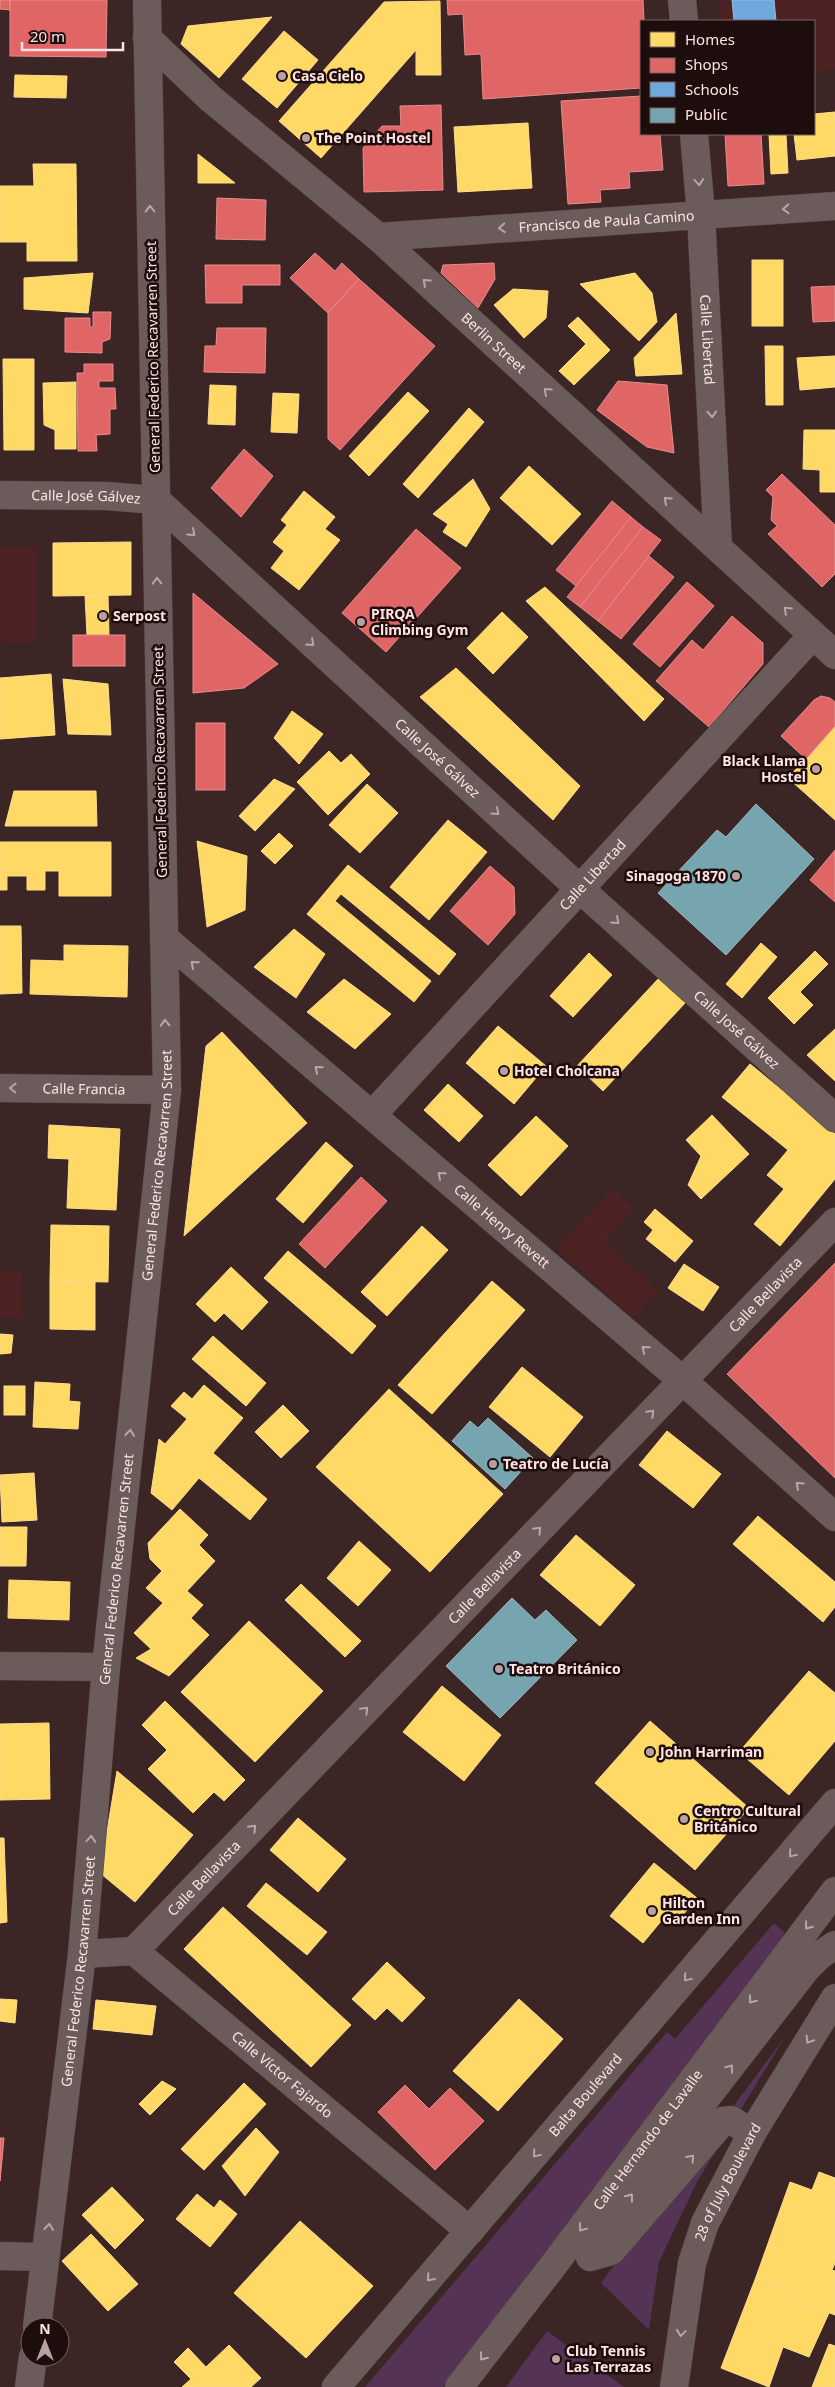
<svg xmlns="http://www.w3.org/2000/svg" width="835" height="2387" font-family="'Noto Sans',sans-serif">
<rect width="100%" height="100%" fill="#3b2525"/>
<g fill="#4c2222">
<path d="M719,0H835V69L814,72V21H720Z"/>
<path d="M0,546L37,547L36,643L0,642Z"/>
<path d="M612,1189L634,1209L604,1241L659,1291L633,1318L557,1248Z"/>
<path d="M22,1271L23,1318H0V1272Z"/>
</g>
<g fill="#543355">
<path d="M774,1923L789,1937L443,2387H365L667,2032L675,2039Z"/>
<path d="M785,2037L697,2182L659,2262L649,2330L601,2283Z"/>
<path d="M547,2331L624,2387H506Z"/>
</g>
<g fill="#ffd966" stroke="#ffdc8b">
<path d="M440,1L441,75H416V50L321,158L279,121L384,2Z"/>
<path d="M272,17L219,78L181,44L188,26Z"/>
<path d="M284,31L318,60L277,108L242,79Z"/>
<path d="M15,75L67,76L66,98L14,97Z"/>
<path d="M835,112V156L797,160L794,134H814V114Z"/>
<path d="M528,123L532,188L458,192L454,127Z"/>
<path d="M769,134H786L788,173L771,174Z"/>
<path d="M198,154L235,183H198Z"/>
<path d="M33,164H76L77,261H27V242H0V186H34Z"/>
<rect x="752" y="260" width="31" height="66"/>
<path d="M93,273L88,313L24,309V278Z"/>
<path d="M635,273L652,293L657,322L639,341L580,284Z"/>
<path d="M513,289L548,291L546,318L524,338L494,305Z"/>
<path d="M676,313L682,374L636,376L634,358Z"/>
<path d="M578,317L610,350L574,385L559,371L586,344L568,326Z"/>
<path d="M765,346H783V405H766Z"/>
<path d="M835,356V387L800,390L797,358Z"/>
<path d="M3,359H34V450H4Z"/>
<path d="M76,382V449H55V430L44,425L43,383Z"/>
<path d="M210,385L236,386L235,425L208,424Z"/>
<path d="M408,392L429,411L369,476L349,456Z"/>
<path d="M273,393L299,394L297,433L271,432Z"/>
<path d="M469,408L484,422L418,498L403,484Z"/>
<path d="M804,430H835V492H820V470L803,469Z"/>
<path d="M529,466L581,514L552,545L500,498Z"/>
<path d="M473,479L490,509L466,547L443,532L448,524L433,514Z"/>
<path d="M304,491L335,517L325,529L340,540L299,590L271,568L284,551L273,542L287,525L281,520Z"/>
<path d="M131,542V595L53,596V543Z"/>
<path d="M545,587L664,699L644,721L526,601Z"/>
<path d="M108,595L109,635H87L85,596Z"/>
<path d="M502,612L528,637L493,674L467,648Z"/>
<path d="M456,668L580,786L553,820L420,697Z"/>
<path d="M51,674L55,735L0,739V678Z"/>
<path d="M63,679L108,684L111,735L68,734Z"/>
<path d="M292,711L323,734L299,764L274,738Z"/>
<path d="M835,726V820L788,778Z"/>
<path d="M329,751L341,763L351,754L370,774L328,815L297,782Z"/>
<path d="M274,779L295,789L255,831L239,816Z"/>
<path d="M367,784L398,813L360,853L329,825Z"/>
<path d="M14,791H96L97,826H5Z"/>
<path d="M448,820L487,852L429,920L390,887Z"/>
<path d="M279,833L293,846L275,864L261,851Z"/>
<path d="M197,841L247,856L245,910L207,927Z"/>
<path d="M0,842H111V896H59V871H45V890H27V876H7V890H0Z"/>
<path d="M348,865L456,954L439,975L341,894L335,901L431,981L414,1002L307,914Z"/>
<path d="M0,926H21L22,993L0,994Z"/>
<path d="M294,929L325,954L296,998L254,967Z"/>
<path d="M761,943L777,957L742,998L726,984Z"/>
<path d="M64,945L128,946L127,997L30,994L31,960L64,961Z"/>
<path d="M815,951L828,964L800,992L813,1005L794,1024L768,998Z"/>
<path d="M589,953L612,975L573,1017L550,996Z"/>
<path d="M659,978L686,1002L603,1091L577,1066Z"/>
<path d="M344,979L391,1014L355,1049L307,1012Z"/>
<path d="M498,1026L546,1066L514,1104L466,1063Z"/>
<path d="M835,1029V1081L807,1055Z"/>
<path d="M222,1032L307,1123L184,1236L206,1046Z"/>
<path d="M750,1064L835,1134V1179L780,1246L754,1224L784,1189L767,1175L788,1150L722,1097Z"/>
<path d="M448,1084L483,1116L459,1142L424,1110Z"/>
<path d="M712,1115L749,1154L701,1199L688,1185L701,1156L686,1140Z"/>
<path d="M536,1116L568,1146L521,1196L488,1165Z"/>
<path d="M49,1125L120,1129L116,1210L67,1208L69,1159L48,1158Z"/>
<path d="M326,1142L353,1166L303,1223L276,1199Z"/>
<path d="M655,1209L693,1241L675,1262L646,1239L653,1230L644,1222Z"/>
<path d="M51,1225L109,1226L108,1282L50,1281Z"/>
<path d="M422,1226L448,1250L387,1316L361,1292Z"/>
<path d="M288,1251L376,1326L352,1354L264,1278Z"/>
<path d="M684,1264L719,1287L703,1311L668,1288Z"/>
<path d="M231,1267L268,1302L242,1330L224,1313L215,1322L196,1304Z"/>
<path d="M50,1281L95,1282V1330L50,1329Z"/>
<path d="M492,1281L525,1310L432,1414L398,1385Z"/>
<path d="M0,1334L13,1335L11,1353L0,1354Z"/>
<path d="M213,1336L266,1383L246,1406L192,1359Z"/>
<path d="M522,1367L583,1417L550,1457L489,1407Z"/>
<path d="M35,1382L70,1384L69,1401L80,1402L78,1429L33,1427Z"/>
<path d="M204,1385L243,1418L213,1453L267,1499L250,1520L199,1478L172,1510L151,1493L159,1439L165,1444L187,1419L171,1406L184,1392L192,1399Z"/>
<rect x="4" y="1386" width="21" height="29"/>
<path d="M389,1389L503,1494L430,1572L316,1467Z"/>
<path d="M283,1405L309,1431L281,1458L255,1432Z"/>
<path d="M667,1431L721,1474L693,1508L639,1465Z"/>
<path d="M34,1473L37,1520L2,1522L0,1475Z"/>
<path d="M180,1509L208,1535L199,1545L215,1561L187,1591L203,1605L191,1618L209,1635L169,1676L136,1658L151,1649L134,1633L163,1603L146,1588L162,1571L150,1559L148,1543Z"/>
<path d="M758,1516L835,1582V1607L823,1622L733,1544Z"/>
<path d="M0,1527H27L26,1566H0Z"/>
<path d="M576,1535L635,1585L600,1626L540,1575Z"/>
<path d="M359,1541L391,1570L358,1606L327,1578Z"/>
<path d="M9,1580L70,1582L69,1620L8,1618Z"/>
<path d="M301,1584L361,1641L345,1657L285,1600Z"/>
<path d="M249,1621L323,1691L255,1762L181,1692Z"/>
<path d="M809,1671L835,1693V1741L789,1795L739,1752Z"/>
<path d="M442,1686L501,1735L464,1781L403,1732Z"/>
<path d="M165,1701L245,1780L224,1801L214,1792L193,1813L148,1769L167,1750L142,1725Z"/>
<path d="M650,1721L749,1808L695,1870L595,1783Z"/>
<path d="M49,1723L50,1799L0,1800V1724Z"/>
<path d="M117,1771L193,1835L135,1902L100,1873Z"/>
<path d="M298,1818L346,1859L318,1892L270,1850Z"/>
<path d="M0,1838H4L7,1922L0,1923Z"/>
<path d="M654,1863L697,1898L677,1922L667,1914L643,1943L610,1916Z"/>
<path d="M266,1883L327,1932L307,1955L247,1906Z"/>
<path d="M223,1907L351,2025L311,2067L184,1949Z"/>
<path d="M387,1962L425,1998L402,2022L387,2008L375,2020L352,1999Z"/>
<path d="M0,1999L17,2000L15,2023L0,2021Z"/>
<path d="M519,1999L563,2039L498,2111L453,2071Z"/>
<path d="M96,2000L156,2006L152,2035L93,2029Z"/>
<path d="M162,2081L176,2089L150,2115L139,2104Z"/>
<path d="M244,2083L266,2104L204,2170L181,2149Z"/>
<path d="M256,2128L279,2152L245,2196L222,2166Z"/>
<path d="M819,2172L835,2178V2263L832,2270L835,2271V2315L794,2300L796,2292L756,2277L790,2182L812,2190Z"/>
<path d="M112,2187L144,2220L115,2249L82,2215Z"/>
<path d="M197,2194L214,2208L220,2200L237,2214L210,2247L176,2219Z"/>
<path d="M300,2221L373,2286L306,2358L234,2293Z"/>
<path d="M91,2234L138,2284L108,2311L62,2261Z"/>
<path d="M756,2277L796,2292L794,2300L829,2313L809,2357L783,2347L769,2387L721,2368Z"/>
<path d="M829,2344L835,2346V2387H812Z"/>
<path d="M229,2345L261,2378L251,2387H182L191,2379L174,2362L188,2348L206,2367Z"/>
</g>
<g fill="#e06666" stroke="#e98c8b">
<path d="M0,0H10V10L0,9Z"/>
<path d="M10,0H107L106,57L10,56Z"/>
<path d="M447,0H643L644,21H641V88L483,99L481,54L465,55L463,14L448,15Z"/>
<path d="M641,96V134H660L663,170L629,172L630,188L600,190L601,202L568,204L561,101Z"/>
<path d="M441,105L443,190L364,192L363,148L382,126H401L400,106Z"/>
<path d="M725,134H761L764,184L728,186Z"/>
<path d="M217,198L266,200L265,240L216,239Z"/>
<path d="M315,253L335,271L342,263L359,279L328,313L290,278Z"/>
<path d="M494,263L495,279L478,308L441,273L443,265Z"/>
<path d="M205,265H280V285H242V303H206Z"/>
<path d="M359,279L435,346L340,450L328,439V313Z"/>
<path d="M835,286V321L813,322L811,287Z"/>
<path d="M93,312H111L110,339L102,342V353L65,352V318H90V327H93Z"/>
<path d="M217,328H266L265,373L204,372L205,346H216Z"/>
<path d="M84,364H113V381H99V388H115L116,409H110V434L96,435L97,451H78L77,373H84Z"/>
<path d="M618,381L667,385L674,453L647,447L597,410Z"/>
<path d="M244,449L273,476L241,517L211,488Z"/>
<path d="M782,474L835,525V574L822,587L768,534L777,526L771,520L773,497L766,490Z"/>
<path d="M612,501L631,517L576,586L556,570Z"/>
<path d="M631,517L643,527L580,607L567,597Z"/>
<path d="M643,527L661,540L598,621L580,607Z"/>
<path d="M416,529L461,568L386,652L342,613Z"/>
<path d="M649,556L674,577L621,639L598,621Z"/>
<path d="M687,582L714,606L660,667L633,644Z"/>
<path d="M193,593L278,664L244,688L193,693Z"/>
<path d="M732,616L763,643V664L709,727L656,681L692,640L703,650Z"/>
<rect x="73" y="635" width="52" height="31"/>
<path d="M821,696L830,698L835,702V726L806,759L781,736L814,700Z"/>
<rect x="196" y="723" width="29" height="67"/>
<path d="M835,850V902L810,880Z"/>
<path d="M490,866L514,887L515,914L488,945L450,911Z"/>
<path d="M361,1177L387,1201L325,1268L299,1244Z"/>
<path d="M835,1263V1478L727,1374Z"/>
<path d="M405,2085L429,2109L450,2088L484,2121L435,2170L378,2112Z"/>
<path d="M0,2138H4L0,2181Z"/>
</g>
<path fill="#6fa8dc" stroke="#9abade" d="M732,0H774L776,21H734Z"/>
<g fill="#76a5af" stroke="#9fb8be">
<path d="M756,804L814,859L726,955L658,893L717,830L726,837Z"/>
<path d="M488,1418L533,1458L505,1489L452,1441L470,1421L478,1428Z"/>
<path d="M512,1598L535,1620L546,1610L577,1640L500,1718L446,1666Z"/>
</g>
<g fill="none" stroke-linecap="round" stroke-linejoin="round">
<g stroke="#544142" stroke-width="29">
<g id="street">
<path d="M682,0L684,21"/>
<path id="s1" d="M147,38L210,98L378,237L835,655"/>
<path id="s2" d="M694,134L701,214L718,547"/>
<path id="s3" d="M378,237L835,206"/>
<path id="s4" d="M0,495L106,496L156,500L580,889L835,1118"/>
<path id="s5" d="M164,938L682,1380L835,1517"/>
<path id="s6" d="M0,1088L167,1090"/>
<path id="s7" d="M372,1115L813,635"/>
<path d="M0,1666L106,1667"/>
<path id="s8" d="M134,1951L835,1222"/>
<path id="s9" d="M82,1954L134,1951L470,2231"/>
<path d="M0,2256L45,2257"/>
<path id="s10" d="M37,2327L82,1954L106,1667L167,1090L147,0"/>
<path d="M29,2387L33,2357"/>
</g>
</g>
<g stroke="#544142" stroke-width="29">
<g id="secondary">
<path d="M590,2248L806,1969L820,1955L835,1945"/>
<path d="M590,2257L611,2251L723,2121L731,2120L752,2133"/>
<path id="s11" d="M336,2387L835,1803"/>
<path id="s12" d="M459,2387L552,2267L835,1891"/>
<path id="s13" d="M674,2387L692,2263L705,2223L752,2133L835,1998"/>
</g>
</g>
<use href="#street" stroke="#6c5b5b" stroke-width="28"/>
<use href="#secondary" stroke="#6c5b5b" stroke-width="28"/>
</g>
<defs><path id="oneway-chevron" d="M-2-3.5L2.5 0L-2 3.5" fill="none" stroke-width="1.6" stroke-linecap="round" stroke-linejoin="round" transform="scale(1.25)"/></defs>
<g stroke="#bca6a5">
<use href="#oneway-chevron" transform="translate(699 182) rotate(85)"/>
<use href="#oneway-chevron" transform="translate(150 209) rotate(-91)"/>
<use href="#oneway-chevron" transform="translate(786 209) rotate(177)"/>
<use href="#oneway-chevron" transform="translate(502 228) rotate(176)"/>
<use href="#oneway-chevron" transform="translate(426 282) rotate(-138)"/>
<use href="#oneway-chevron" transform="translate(547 391) rotate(-138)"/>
<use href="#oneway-chevron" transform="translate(712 414) rotate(87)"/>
<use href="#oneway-chevron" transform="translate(667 500) rotate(-138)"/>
<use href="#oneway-chevron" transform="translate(192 533) rotate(42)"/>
<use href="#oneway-chevron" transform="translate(157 581) rotate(-91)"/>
<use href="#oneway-chevron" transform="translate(787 610) rotate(-137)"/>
<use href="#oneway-chevron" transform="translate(311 643) rotate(42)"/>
<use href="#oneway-chevron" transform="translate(496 812) rotate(42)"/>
<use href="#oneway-chevron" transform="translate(616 921) rotate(42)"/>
<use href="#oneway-chevron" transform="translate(194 964) rotate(-139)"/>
<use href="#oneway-chevron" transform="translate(165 1023) rotate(-91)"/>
<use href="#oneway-chevron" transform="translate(318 1069) rotate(-140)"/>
<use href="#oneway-chevron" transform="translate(13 1088) rotate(-179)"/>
<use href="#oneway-chevron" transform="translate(441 1175) rotate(-139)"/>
<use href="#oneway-chevron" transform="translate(645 1349) rotate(-140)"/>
<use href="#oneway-chevron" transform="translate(651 1413) rotate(-46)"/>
<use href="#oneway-chevron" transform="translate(130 1433) rotate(-84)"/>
<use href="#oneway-chevron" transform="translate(799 1485) rotate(-138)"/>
<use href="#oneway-chevron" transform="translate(538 1530) rotate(-46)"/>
<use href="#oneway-chevron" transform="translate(365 1710) rotate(-46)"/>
<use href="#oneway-chevron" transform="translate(253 1828) rotate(-46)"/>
<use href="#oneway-chevron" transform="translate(91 1839) rotate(-85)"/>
<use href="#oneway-chevron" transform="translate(792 1854) rotate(130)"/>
<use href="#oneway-chevron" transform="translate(808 1926) rotate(128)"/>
<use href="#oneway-chevron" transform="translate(687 1978) rotate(130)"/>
<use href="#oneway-chevron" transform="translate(752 2000) rotate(127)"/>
<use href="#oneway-chevron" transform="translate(809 2040) rotate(122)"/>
<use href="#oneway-chevron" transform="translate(730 2068) rotate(-53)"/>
<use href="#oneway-chevron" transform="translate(536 2154) rotate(130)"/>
<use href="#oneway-chevron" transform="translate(691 2158) rotate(-49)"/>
<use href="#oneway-chevron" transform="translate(630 2197) rotate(-52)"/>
<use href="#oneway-chevron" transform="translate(49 2227) rotate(-83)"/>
<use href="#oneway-chevron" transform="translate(582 2228) rotate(127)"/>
<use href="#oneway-chevron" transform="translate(430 2278) rotate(131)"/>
<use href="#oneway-chevron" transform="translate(681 2333) rotate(98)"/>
<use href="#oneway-chevron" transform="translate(483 2357) rotate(128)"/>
</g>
<g fill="#baa0a0" stroke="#1e0d0d" stroke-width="2">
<circle cx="282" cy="76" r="5"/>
<circle cx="306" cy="138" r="5"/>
<circle cx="103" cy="616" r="5"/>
<circle cx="361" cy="622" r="5"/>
<circle cx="816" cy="769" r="5"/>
<circle cx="736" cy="876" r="5"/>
<circle cx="504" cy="1071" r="5"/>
<circle cx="493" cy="1464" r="5"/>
<circle cx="499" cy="1669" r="5"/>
<circle cx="650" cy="1752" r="5"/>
<circle cx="684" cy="1819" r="5"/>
<circle cx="652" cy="1911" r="5"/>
<circle cx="556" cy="2359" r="5"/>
</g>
<g text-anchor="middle" stroke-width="5" stroke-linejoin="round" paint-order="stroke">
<g font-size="14" font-weight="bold" fill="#fee3e2" stroke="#1e0d0d" text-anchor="start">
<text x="292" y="81">Casa Cielo</text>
<text x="316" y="143">The Point Hostel</text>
<text x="371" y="619">PIRQA<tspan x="371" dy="16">Climbing Gym</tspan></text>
<text x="113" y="621">Serpost</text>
<text x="806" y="766" text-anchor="end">Black Llama<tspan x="806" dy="16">Hostel</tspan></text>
<text x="726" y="881" text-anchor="end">Sinagoga 1870</text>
<text x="514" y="1076">Hotel Cholcana</text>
<text x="503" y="1469">Teatro de Lucía</text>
<text x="509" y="1674">Teatro Británico</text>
<text x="660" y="1757">John Harriman</text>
<text x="694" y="1816">Centro Cultural<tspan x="694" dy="16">Británico</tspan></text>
<text x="662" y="1908">Hilton<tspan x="662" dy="16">Garden Inn</tspan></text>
<text x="566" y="2356">Club Tennis<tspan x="566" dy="16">Las Terrazas</tspan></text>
</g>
<g font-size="14" fill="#fee3e2" stroke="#1e0d0d">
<text dy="5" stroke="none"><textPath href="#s3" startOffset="229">Francisco de Paula Camino</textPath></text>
<text dy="5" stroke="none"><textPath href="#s2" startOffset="206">Calle Libertad</textPath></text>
<text dy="5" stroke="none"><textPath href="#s1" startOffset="462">Berlin Street</textPath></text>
<text transform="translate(153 357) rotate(-91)" y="5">General Federico Recavarren Street</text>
<text dy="5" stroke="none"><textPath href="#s4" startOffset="86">Calle José Gálvez</textPath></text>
<text dy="5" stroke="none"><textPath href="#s4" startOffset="538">Calle José Gálvez</textPath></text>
<text transform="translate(160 762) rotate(-91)" y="5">General Federico Recavarren Street</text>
<text dy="5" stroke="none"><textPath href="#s7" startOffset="326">Calle Libertad</textPath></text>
<text dy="5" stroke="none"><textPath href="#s4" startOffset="942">Calle José Gálvez</textPath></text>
<text dy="5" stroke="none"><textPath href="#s6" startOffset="84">Calle Francia</textPath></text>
<text dy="5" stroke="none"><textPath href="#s10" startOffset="1168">General Federico Recavarren Street</textPath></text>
<text dy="5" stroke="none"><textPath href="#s5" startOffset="444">Calle Henry Revett</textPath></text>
<text dy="5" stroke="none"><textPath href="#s8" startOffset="911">Calle Bellavista</textPath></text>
<text dy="5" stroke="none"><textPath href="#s10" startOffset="762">General Federico Recavarren Street</textPath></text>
<text dy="5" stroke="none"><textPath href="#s8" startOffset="506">Calle Bellavista</textPath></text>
<text dy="5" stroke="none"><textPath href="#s8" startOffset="101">Calle Bellavista</textPath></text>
<text dy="5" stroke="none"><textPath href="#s10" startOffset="358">General Federico Recavarren Street</textPath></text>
<text dy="5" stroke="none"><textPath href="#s9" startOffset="245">Calle Víctor Fajardo</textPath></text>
<text dy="5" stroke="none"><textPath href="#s11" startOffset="384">Balta Boulevard</textPath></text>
<text dy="5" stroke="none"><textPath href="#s12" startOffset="311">Calle Hernando de Lavalle</textPath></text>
<text dy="5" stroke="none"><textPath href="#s13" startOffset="214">28 of July Boulevard</textPath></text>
</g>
</g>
<rect x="640" y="20" width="175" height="115" fill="#1e0d0d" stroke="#786362"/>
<rect x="650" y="32" width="25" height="15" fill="#ffd966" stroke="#786362"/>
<text x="685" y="45" font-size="15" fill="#fee3e2">Homes</text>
<rect x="650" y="58" width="25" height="15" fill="#e06666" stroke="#786362"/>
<text x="685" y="70" font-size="15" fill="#fee3e2">Shops</text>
<rect x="650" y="82" width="25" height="15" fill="#6fa8dc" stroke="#786362"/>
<text x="685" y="95" font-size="15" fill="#fee3e2">Schools</text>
<rect x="650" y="108" width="25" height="15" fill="#76a5af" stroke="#786362"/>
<text x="685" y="120" font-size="15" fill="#fee3e2">Public</text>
<g transform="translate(45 2342)"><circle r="24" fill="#1e0d0d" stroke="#786362"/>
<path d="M0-4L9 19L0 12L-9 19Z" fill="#baa0a0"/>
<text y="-8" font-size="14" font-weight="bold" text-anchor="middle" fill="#fee3e2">N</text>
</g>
<path d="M22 42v8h101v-8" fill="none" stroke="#fee3e2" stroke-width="2.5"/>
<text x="30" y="42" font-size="15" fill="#fee3e2" stroke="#1e0d0d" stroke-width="4" paint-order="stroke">20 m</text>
</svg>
